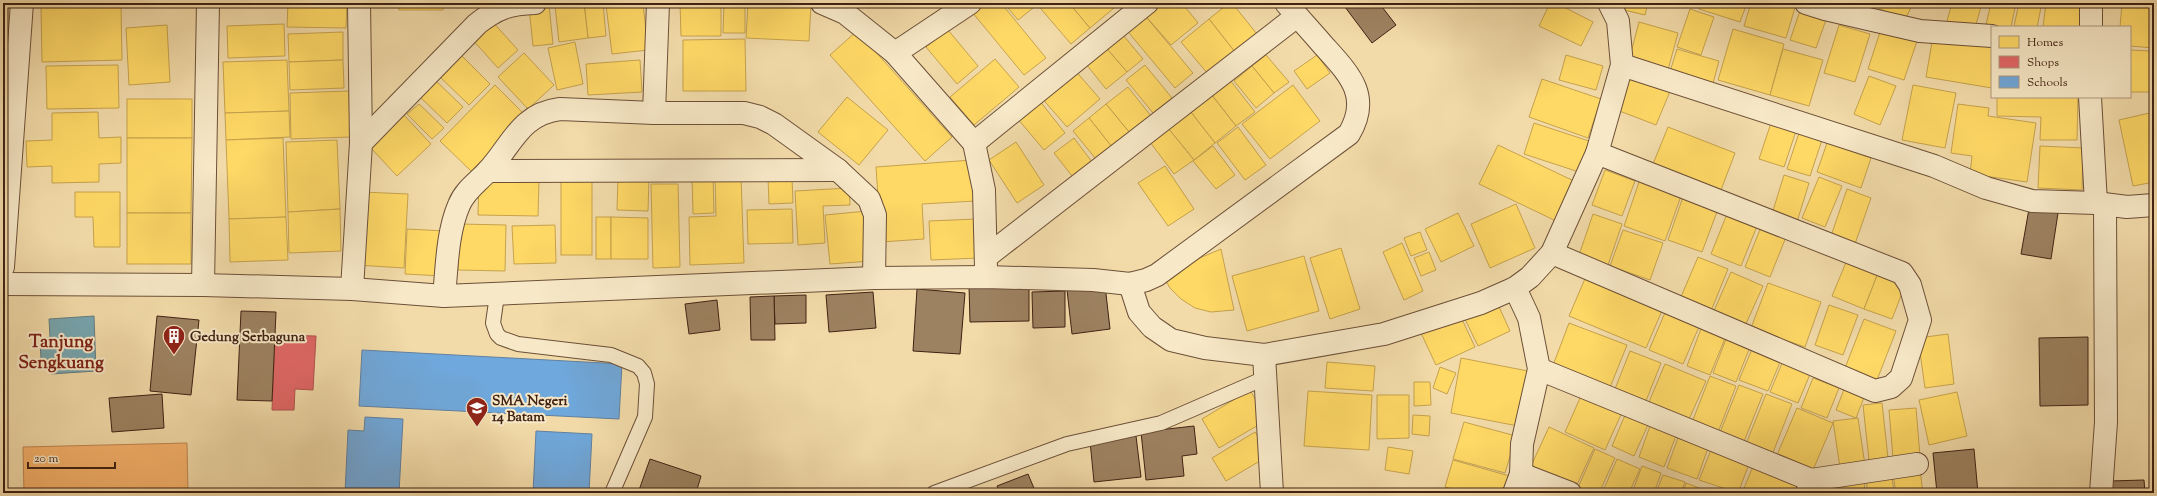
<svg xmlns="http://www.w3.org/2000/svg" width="2157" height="496" font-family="'Sorts Mill Goudy',serif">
<rect width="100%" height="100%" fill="#f2dba9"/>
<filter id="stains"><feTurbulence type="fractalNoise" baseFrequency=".005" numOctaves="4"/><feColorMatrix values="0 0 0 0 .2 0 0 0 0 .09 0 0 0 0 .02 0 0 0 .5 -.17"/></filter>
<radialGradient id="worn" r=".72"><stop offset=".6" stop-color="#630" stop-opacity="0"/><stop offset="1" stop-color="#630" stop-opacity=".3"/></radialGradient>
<g fill="#ffd966" stroke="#c6a24d">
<path d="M288,3H347L346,28L287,27Z"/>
<rect x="399" y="3" width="44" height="7"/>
<path d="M584,3H603L606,36L588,38Z"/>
<path d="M584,3L588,38L559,42L555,6Z"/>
<path d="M626,3H643L648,50L612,54L606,5Z"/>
<path d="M680,3H721V36H681Z"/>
<path d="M724,3H745V33H723Z"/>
<path d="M748,3L811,4L809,41L746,38Z"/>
<path d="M983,3H1001L1046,58L1024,75L972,12Z"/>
<path d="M1004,3H1029L1033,8L1018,20Z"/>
<path d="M1036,3H1069L1090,28L1071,44Z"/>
<path d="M1069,3H1120L1090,28Z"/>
<path d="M1153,3H1182L1198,23L1171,45L1142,12Z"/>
<path d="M1229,3H1232L1257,34L1235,52L1209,19Z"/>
<path d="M1550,3H1556L1593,22L1581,46L1539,26Z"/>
<path d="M1625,3H1648L1645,15L1624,10Z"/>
<path d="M1701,3H1747L1740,22L1699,9Z"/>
<path d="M1751,3L1796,4L1786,38L1744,26Z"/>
<path d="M1838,3H1865L1858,14Z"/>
<path d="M1878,3H1913L1905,20L1876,7Z"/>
<path d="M1952,3H1982L1975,28L1947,21Z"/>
<path d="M1991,3H2016L2011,27H1992L1985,29Z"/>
<path d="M2019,3H2042L2037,27L2014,26Z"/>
<path d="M2046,3H2087L2084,27H2043Z"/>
<path d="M2122,3H2154V48L2130,46V27H2120Z"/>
<path d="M121,5L122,60L42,62L41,7Z"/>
<path d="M549,5L553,44L533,46L529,7Z"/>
<path d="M1801,8L1827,17L1816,48L1790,40Z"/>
<path d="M1690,9L1714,17L1701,55L1677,47Z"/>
<path d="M1142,12L1193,73L1175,88L1124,27Z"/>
<path d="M1209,19L1235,52L1208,74L1181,42Z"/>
<path d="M491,20L518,50L498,68L471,38Z"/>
<path d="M1639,22L1678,33L1668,70L1629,60Z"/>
<path d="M284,24L285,56L228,58L227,26Z"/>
<path d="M167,25L170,82L129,85L126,28Z"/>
<path d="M1839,25L1870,34L1855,82L1824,73Z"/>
<path d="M1733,29L1784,44L1770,95L1718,80Z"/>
<path d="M1881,29L1917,41L1904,80L1868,69Z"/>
<path d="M948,30L978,66L957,84L926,47Z"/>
<path d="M1119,30L1143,59L1127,72L1102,43Z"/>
<path d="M857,31L952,137L925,161L830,55Z"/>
<path d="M343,32V60L289,62L288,34Z"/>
<path d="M1933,36L1992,46V88L1926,77Z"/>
<path d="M745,39L746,91H683V40Z"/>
<path d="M575,42L583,84L557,90L548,48Z"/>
<path d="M1102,43L1127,72L1106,89L1082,59Z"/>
<path d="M1677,49L1719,61L1712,87L1669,75Z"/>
<path d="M1783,49L1823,60L1809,106L1770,95Z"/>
<path d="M2130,50L2151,51V92H2130Z"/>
<path d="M524,53L554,85L528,109L498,77Z"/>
<path d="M460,54L490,84L469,105L438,75Z"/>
<path d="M1266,55L1289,82L1274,93L1252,66Z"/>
<path d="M1317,55L1330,73L1307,89L1294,71Z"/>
<path d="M1566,55L1603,66L1596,90L1559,80Z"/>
<path d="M995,59L1019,87L974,125L950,97Z"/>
<path d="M287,60L289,111L225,113L223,62Z"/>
<path d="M343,60L344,88L290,90L289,62Z"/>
<path d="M640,60L642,92L588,95L586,64Z"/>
<path d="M118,65L119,108L47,109L46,66Z"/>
<path d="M1145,65L1172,98L1153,113L1126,80Z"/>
<path d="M1252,66L1274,93L1256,108L1234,81Z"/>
<path d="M1073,68L1100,99L1067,127L1040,96Z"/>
<path d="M1632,72L1671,89L1656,125L1617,110Z"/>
<path d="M1869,76L1896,86L1880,125L1854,114Z"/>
<path d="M1542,79L1601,99L1588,138L1529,117Z"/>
<path d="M1230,80L1255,112L1236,126L1211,94Z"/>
<path d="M436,81L463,107L447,123L420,97Z"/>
<path d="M495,85L526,116L471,171L440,141Z"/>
<path d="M1293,85L1320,121L1270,159L1242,124Z"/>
<path d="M1913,85L1956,93L1945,148L1902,140Z"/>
<path d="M1128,87L1155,121L1134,138L1106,104Z"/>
<path d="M349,91L350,137L291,139L290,93Z"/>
<path d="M1211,94L1236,126L1215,143L1190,111Z"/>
<path d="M847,97L888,130L859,165L818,132Z"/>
<path d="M1997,97H2078L2077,140H2040L2041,117L1997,116Z"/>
<rect x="127" y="99" width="65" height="39"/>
<path d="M1039,100L1065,133L1044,150L1017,118Z"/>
<path d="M419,104L444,128L432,139L407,114Z"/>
<path d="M1106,104L1134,138L1116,152L1089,118Z"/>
<path d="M1958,104L1989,108L1988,116L2036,123L2027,182L1970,174L1972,156L1951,153Z"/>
<path d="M289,111L290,137L226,140L225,113Z"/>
<path d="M1190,111L1215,143L1194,160L1168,128Z"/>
<path d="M98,112L99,138L121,137V163L99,164V182L52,183V166L27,167L26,141L52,140V113Z"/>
<path d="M2154,112V182L2133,186L2119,120Z"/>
<path d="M403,114L431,144L397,176L369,146Z"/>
<path d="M1089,118L1116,152L1100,164L1073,131Z"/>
<path d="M1534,123L1589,141L1579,172L1524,154Z"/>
<path d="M1771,123L1796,131L1784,167L1759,159Z"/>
<path d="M1238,127L1266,165L1245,180L1217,143Z"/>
<path d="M1668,127L1735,153L1721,190L1653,164Z"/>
<path d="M1168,128L1194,160L1174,174L1150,142Z"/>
<path d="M1799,133L1822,140L1810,176L1787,169Z"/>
<path d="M127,138H192L191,213H127Z"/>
<path d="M283,138L286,217L229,219L226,140Z"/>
<path d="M1074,138L1095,166L1076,181L1054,153Z"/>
<path d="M337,140L340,209L288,212L286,142Z"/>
<path d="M1016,142L1044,185L1017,203L989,160Z"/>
<path d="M1827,143L1871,158L1861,188L1817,172Z"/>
<path d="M1498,145L1576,182L1556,221L1479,184Z"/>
<path d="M1213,146L1235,175L1216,189L1193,161Z"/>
<path d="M2040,146L2083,148L2082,190L2038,188Z"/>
<path d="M972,160L975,201L922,204L924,239L881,242L876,167Z"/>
<path d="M1165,166L1194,209L1168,226L1138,183Z"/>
<path d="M1605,170L1635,181L1622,216L1592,205Z"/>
<path d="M1784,175L1809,183L1796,225L1771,217Z"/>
<path d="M713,176L714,213L693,214L692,177Z"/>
<path d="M741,176L744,263L690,265L689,217L716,216L715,177Z"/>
<path d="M618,177L649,178L648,211L617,210Z"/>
<path d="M792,177L793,203L769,204L768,178Z"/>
<path d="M1819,177L1842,186L1825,227L1802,218Z"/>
<rect x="561" y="178" width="31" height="77"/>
<path d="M479,180H539L538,216L478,215Z"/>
<path d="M1639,182L1681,196L1665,241L1624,226Z"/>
<path d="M651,184H678L680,267L653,268Z"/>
<path d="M849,188L850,205L823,206L825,243L798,245L795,191Z"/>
<path d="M1847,189L1871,198L1855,244L1831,236Z"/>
<path d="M75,192H120V247H94L93,217H75Z"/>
<path d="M362,192L408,194L404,268L357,265Z"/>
<path d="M1683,197L1718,209L1702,252L1668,240Z"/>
<path d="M1516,204L1535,248L1490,268L1471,224Z"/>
<path d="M340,209L341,251L289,253L288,212Z"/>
<path d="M792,209L793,243L748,244L747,210Z"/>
<path d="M1729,209L1759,221L1741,266L1711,254Z"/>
<path d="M867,211L871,261L830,264L825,215Z"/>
<rect x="127" y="213" width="64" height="51"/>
<path d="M1458,213L1474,246L1441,262L1425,229Z"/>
<path d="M1593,214L1622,224L1608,265L1579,255Z"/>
<path d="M286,217L288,260L230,262L229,219Z"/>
<rect x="596" y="217" width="15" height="42"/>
<path d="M611,217L648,218V259H611Z"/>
<path d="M977,219L978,258L931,260L929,221Z"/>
<path d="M1763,222L1788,232L1770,277L1745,267Z"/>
<path d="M459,224L506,225L505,271L458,270Z"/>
<path d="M555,225L556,263L514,264L512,226Z"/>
<path d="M407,229L445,231L442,276L405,274Z"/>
<path d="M1623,230L1663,243L1650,280L1610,266Z"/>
<path d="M1420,232L1427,250L1411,256L1404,238Z"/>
<path d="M1402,243L1423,291L1404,300L1383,252Z"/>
<path d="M1341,248L1360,309L1330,319L1310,258Z"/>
<path d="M1221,249L1234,310L1211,312L1195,308L1181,299L1170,288L1162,274Z"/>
<path d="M1429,252L1436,270L1421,276L1414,258Z"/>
<path d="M1304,256L1319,311L1247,331L1232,276Z"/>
<path d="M1698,257L1728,269L1711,311L1680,299Z"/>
<path d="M1847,260L1878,273L1864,309L1832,296Z"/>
<path d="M1731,272L1763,286L1745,326L1713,313Z"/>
<path d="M1878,273L1906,283L1892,319L1864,309Z"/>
<path d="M1587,274L1664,306L1646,348L1569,316Z"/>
<path d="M1768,283L1821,302L1805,347L1751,328Z"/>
<path d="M1495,298L1510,331L1478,346L1462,313Z"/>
<path d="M1829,305L1858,315L1843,355L1815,345Z"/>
<path d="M1667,308L1701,322L1683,364L1649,350Z"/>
<path d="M1459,313L1475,347L1436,365L1420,331Z"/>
<path d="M1864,319L1896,331L1877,380L1845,368Z"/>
<path d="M1569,323L1627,345L1609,390L1552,368Z"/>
<path d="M1702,326L1726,336L1710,375L1687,366Z"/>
<path d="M1948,334L1954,384L1925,388L1918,338Z"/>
<path d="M1726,339L1750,347L1736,382L1713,373Z"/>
<path d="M1752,349L1781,360L1768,391L1739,380Z"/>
<path d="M1630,351L1661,363L1646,401L1615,389Z"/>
<path d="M1461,358L1533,372L1523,427L1451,413Z"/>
<path d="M1783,361L1811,372L1798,403L1770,392Z"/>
<path d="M1327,362L1375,366L1373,391L1325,388Z"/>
<path d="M1665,364L1706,381L1686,426L1646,409Z"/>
<path d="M1440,367L1456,373L1447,394L1433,388Z"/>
<path d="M1710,376L1736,386L1717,435L1691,425Z"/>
<path d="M1813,378L1839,388L1827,418L1801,408Z"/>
<path d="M1414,382H1430L1431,405L1414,406Z"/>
<path d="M1739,385L1763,394L1743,444L1719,435Z"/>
<path d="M1845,387L1865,395L1856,418L1836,410Z"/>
<path d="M1584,389L1624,408L1605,450L1565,432Z"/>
<path d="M1250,390L1267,420L1219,448L1202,419Z"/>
<path d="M1308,391L1372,395L1369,450L1304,446Z"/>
<path d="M1957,392L1967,436L1929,445L1919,400Z"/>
<path d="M1766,394L1792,404L1772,455L1746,444Z"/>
<path d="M1377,395H1409V438L1377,439Z"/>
<path d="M1882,403L1888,458L1869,460L1863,405Z"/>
<path d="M1628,408L1651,418L1634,456L1612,446Z"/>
<path d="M1797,408L1833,423L1813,470L1777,455Z"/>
<path d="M1916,408L1920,456L1893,458L1889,410Z"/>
<path d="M1413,415L1430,416L1429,436L1412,434Z"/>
<path d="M1858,418L1865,465L1840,468L1833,421Z"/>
<path d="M1464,422L1516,436L1505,473L1453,459Z"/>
<path d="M1650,426L1676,436L1664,467L1639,457Z"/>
<path d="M1549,427L1594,448L1576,487L1531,466Z"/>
<path d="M1255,432L1270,455L1226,481L1212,458Z"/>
<path d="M1678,438L1708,448L1697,479L1667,468Z"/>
<path d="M1388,447L1413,451L1409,474L1385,470Z"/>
<path d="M1595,449L1615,458L1599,493H1583L1577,490Z"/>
<path d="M1711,450L1749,464L1738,493L1699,480Z"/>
<path d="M1617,459L1640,469L1629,493H1602Z"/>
<path d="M1453,460L1513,477L1508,493H1465L1445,487Z"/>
<path d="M1754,464L1802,483L1798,493H1742Z"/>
<path d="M1642,466L1661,473L1654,493H1632Z"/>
<path d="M1920,470L1923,493H1896L1893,474Z"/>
<path d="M1663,475L1685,482L1681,493H1656Z"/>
<path d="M1892,477L1894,493H1868L1866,480Z"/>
<path d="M1864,480L1865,493H1842L1841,483Z"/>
<path d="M1686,483L1712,493H1683Z"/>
<path d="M1838,483L1839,493H1814L1813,486Z"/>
</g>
<path fill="#e06666" stroke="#b0514d" d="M275,335L316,336L313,390L295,389L294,410H272Z"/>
<g fill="#6fa8dc" stroke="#6180a0">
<path d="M362,350L622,364L619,419L359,406Z"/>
<path d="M365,417L403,419L399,493H345L348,430L364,431Z"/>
<path d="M536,431L592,434L589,493H533Z"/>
</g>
<path fill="#f6b26b" stroke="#bf8651" d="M187,443L188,493H24L23,447Z"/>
<path fill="#76a5af" stroke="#667d80" d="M94,316L96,371L51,374V359L41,360L40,339L50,338L49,319Z"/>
<g fill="#9d8261" stroke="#402113">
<path d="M1351,3H1379L1396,25L1372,43L1345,7Z"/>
<path d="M2029,209L2058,213L2051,259L2021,254Z"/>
<path d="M1029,285V321L970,322L969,286Z"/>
<path d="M1105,285L1110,329L1072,334L1067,290Z"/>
<path d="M917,289L965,293L960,354L913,351Z"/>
<path d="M1065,291V327L1033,328L1032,292Z"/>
<path d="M873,292L876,328L829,332L826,295Z"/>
<path d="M806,295V323L775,324L774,296Z"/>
<path d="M774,296L775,340H751L750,297Z"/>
<path d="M717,300L720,330L689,334L685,304Z"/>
<path d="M241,311L276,312L272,401L237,400Z"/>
<path d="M157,316L199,320L191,395L150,391Z"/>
<path d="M2088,337V405L2040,406L2039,338Z"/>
<path d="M162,394L164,428L112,432L109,398Z"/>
<path d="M1194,426L1197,454L1182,456L1184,476L1146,480L1141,432Z"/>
<path d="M1136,436L1141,477L1094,482L1090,441Z"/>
<path d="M1974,449L1978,493H1937L1933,453Z"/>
<path d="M650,459L701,476L696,493H638Z"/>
<path d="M1028,474L1036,493H1000L997,486Z"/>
<path d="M2144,480L2145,493H2111L2110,481Z"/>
<path d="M2082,489V493H2037Z"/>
</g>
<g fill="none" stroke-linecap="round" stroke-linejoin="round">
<g stroke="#6c5038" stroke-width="16">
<g id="service">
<path d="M497,295L493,323L497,334L501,338L518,344L611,355L638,366L644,373L647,384L645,417L612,493"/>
<path d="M934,493L1067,444L1161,423L1265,378"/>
</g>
</g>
<g stroke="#6c5038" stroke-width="24">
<g id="minor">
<path d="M359,3L361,143"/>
<path d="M822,3L845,13L895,53L974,143L984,190L986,268"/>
<path d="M1806,3L1825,9L1920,31L1992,36"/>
<path d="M2091,27V3"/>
<path d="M895,53L970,3"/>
<path d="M1622,65L1934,166L1986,188L2032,201L2096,203L2127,207L2154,205"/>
<path d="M2090,97L2096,203"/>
<path d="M654,113L658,3"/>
<path d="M974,143L1147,3"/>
<path d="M488,171L838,170"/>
<path d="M1552,253L1875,391L1891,387L1901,378L1920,320L1910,285L1902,273L1597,153"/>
<path d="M986,257L1297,16"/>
<path d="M3,267L22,3"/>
<path d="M3,284L203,285L352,289L444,296L874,278L986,277L1093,280L1130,284L1146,280L1157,275L1349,134C1372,95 1348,73 1323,45C1311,31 1298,17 1286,3"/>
<path d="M1130,284L1139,312L1152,327L1171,340L1205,348L1264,355L1384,334L1481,303L1515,288L1530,277L1552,253L1597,153L1622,65L1618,21L1609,3"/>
<path d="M203,285L208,3"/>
<path d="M352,289L361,143L477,24C497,8 509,4 535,3"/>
<path d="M444,296C447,267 447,233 459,205C465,190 478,182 488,171C512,145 520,114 560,109L654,113H744L760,117L774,124L838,170L869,199L875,215L874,278"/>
<path d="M1264,355L1272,493"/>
<path d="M1539,369L1811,480"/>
<path d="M1521,474L1570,493"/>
<path d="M1514,493L1521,474L1522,444L1539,369L1529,318L1515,288"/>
<path d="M1807,493L1811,480L1917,464"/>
<path d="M2101,493L2106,422L2105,205"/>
</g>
</g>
<use href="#service" stroke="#f7e8c7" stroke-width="14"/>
<use href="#minor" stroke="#f7e8c7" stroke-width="22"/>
</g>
<defs>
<g id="building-pin" transform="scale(1.15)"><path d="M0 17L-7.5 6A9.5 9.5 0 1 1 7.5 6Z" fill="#8f2418" stroke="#f7e8c7"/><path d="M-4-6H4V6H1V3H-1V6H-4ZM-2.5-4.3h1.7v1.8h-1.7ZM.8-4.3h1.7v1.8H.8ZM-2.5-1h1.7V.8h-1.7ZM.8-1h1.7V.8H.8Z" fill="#fff"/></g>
<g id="school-pin" transform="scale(1.15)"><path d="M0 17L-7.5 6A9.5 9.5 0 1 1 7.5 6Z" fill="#8f2418" stroke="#f7e8c7"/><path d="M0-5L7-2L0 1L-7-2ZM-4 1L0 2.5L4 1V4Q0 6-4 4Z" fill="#fff"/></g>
</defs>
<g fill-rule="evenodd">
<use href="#building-pin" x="174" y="336"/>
<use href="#school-pin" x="477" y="408"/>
</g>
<g text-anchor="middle" stroke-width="4" stroke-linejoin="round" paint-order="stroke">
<g font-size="14" font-weight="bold" fill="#402113" stroke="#f7e8c7" text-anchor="start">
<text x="190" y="341">Gedung Serbaguna</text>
<text x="492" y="405">SMA Negeri<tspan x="492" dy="16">14 Batam</tspan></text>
</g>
<g font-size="18" font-weight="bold" fill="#7a1f14" stroke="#f7e8c7">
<text x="61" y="347">Tanjung<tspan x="61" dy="21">Sengkuang</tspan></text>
</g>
</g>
<rect width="2157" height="496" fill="none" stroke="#f2dba9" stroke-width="16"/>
<rect x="4" y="4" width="2149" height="488" fill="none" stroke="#402113" stroke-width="2"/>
<rect x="8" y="8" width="2141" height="480" fill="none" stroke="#402113"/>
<rect x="1991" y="26" width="140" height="72" fill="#f7e8c7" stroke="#ae987f"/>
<rect x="1999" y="36" width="20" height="12" fill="#ffd966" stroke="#ae987f"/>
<text x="2027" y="46" font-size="12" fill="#402113">Homes</text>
<rect x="1999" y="56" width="20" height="12" fill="#e06666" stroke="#ae987f"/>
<text x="2027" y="66" font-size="12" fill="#402113">Shops</text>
<rect x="1999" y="76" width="20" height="12" fill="#6fa8dc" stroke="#ae987f"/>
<text x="2027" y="86" font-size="12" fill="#402113">Schools</text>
<path d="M28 462v6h87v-6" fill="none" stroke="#402113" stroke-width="2"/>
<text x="34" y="462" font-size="12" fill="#402113" stroke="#f7e8c7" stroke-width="3" paint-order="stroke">20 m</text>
<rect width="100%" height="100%" filter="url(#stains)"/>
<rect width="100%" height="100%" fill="url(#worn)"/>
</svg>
